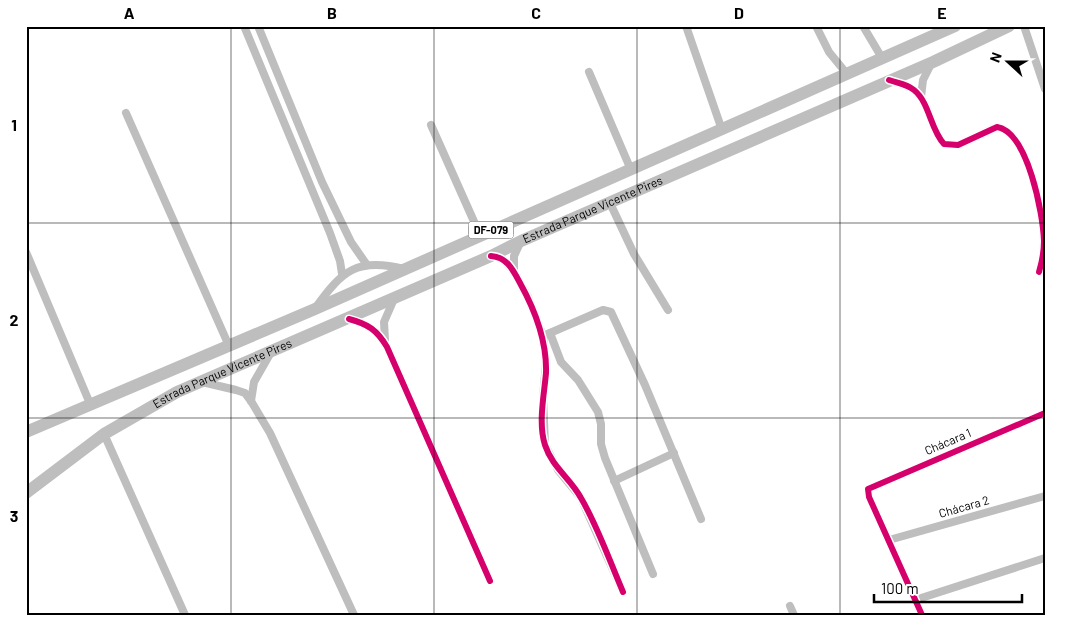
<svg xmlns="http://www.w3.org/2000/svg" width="1071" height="641" font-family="Barlow,sans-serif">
<rect width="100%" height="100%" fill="#fff"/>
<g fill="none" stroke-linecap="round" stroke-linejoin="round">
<g stroke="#bebebe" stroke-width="8">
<path d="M244,26L330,233L340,261L342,274"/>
<path d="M258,26L322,182L351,242L367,265"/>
<path d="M686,26L722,130"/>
<path d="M816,26L829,52L847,74"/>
<path d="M863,26L882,58"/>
<path d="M1024,26L1045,89"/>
<path d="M589,72L631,170"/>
<path d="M892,81C899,83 907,85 914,90C930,102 930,129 944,144L958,145L997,127C1028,132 1043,214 1044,241C1044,252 1042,262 1039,272"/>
<path d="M921,97L923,80L931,64"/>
<path d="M126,113L229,346"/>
<path d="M431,125L480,235"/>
<path d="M610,203L634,254L668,310"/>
<path d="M26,252L91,406"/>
<path d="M493,256L502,258L514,272L528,297L543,336L546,363L543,397L545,445L558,470L581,498L623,592"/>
<path d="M514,272V256L520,243"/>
<path d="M316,307C342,271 357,257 404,269"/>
<path d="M349,319C368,324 377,330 387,347L490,581"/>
<path d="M550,333L561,362L578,380L598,412L601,424V444L605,458L653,574"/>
<path d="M543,336L603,310L611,312L645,385L701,519"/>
<path d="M385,340L384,322L394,299"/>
<path d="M202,382L236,390L245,393L251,401L270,433L354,615"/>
<path d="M251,401L254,382L270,354"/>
<path d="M104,434L185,615"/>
<path d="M614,481L674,453"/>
<path d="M889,540L1045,496"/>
<path d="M915,600L1045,558"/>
<path d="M790,606L794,615"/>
<path d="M922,615L869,497L868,489L1045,413"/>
</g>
<g stroke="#bebebe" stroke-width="12">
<path d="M26,432L315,309L955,26"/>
<path id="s1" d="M26,493L104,434L177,392L491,256L521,241L933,62L1009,26"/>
</g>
<g stroke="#fff" stroke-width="9">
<g id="cycleway">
<path d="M889,80C897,83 907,84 914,90C930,103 930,129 944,144L958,145L997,127C1028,132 1043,214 1044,241C1044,252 1042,262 1039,272"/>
<path d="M491,256C507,257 513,270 520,283C535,310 547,341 546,373C544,396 538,423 545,445C552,467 571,479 581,498C598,527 610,562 623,592"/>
<path d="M349,319C368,324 377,330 387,347L490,581"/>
<path d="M922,615L869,497L868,489L1045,413"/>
</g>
</g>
<use href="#cycleway" stroke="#d6006c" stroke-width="6"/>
</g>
<path fill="none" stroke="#000" stroke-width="1" stroke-opacity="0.55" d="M231,26V615M434,26V615M637,26V615M840,26V615M26,223H1045M26,418H1045"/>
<g text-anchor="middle" stroke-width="4" stroke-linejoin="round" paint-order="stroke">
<rect fill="#fff" stroke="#4c4c4c" stroke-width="1" x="468.5" y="221.5" width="45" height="17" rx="4"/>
<g font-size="11" font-weight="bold" fill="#000">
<text x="491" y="234">DF-079</text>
</g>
<g font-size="12" fill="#000" stroke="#fff">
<text dy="4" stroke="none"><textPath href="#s1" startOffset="636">Estrada Parque Vicente Pires</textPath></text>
<text dy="4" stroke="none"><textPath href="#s1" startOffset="231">Estrada Parque Vicente Pires</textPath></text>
<text transform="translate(948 442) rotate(-23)" y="4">Chácara 1</text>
<text transform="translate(964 507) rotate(-16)" y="4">Chácara 2</text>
</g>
</g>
<rect width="1071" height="641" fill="none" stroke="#ffffff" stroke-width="55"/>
<g transform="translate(1008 62) rotate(291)" stroke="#ffffff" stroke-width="4" paint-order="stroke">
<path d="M0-4L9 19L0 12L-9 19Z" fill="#000000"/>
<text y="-8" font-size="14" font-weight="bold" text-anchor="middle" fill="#000000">N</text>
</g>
<path d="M874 594v8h148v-8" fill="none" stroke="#000000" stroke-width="2.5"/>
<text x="881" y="594" font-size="15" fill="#000000" stroke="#ffffff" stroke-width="4" paint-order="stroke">100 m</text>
<rect x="28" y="28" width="1016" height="586" fill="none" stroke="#000" stroke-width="2"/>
<g font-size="16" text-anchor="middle" font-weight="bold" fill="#000">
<text x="129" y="19">A</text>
<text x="332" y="19">B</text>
<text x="536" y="19">C</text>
<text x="739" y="19">D</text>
<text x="942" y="19">E</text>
<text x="14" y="131">1</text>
<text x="14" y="326">2</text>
<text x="14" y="522">3</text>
</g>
</svg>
